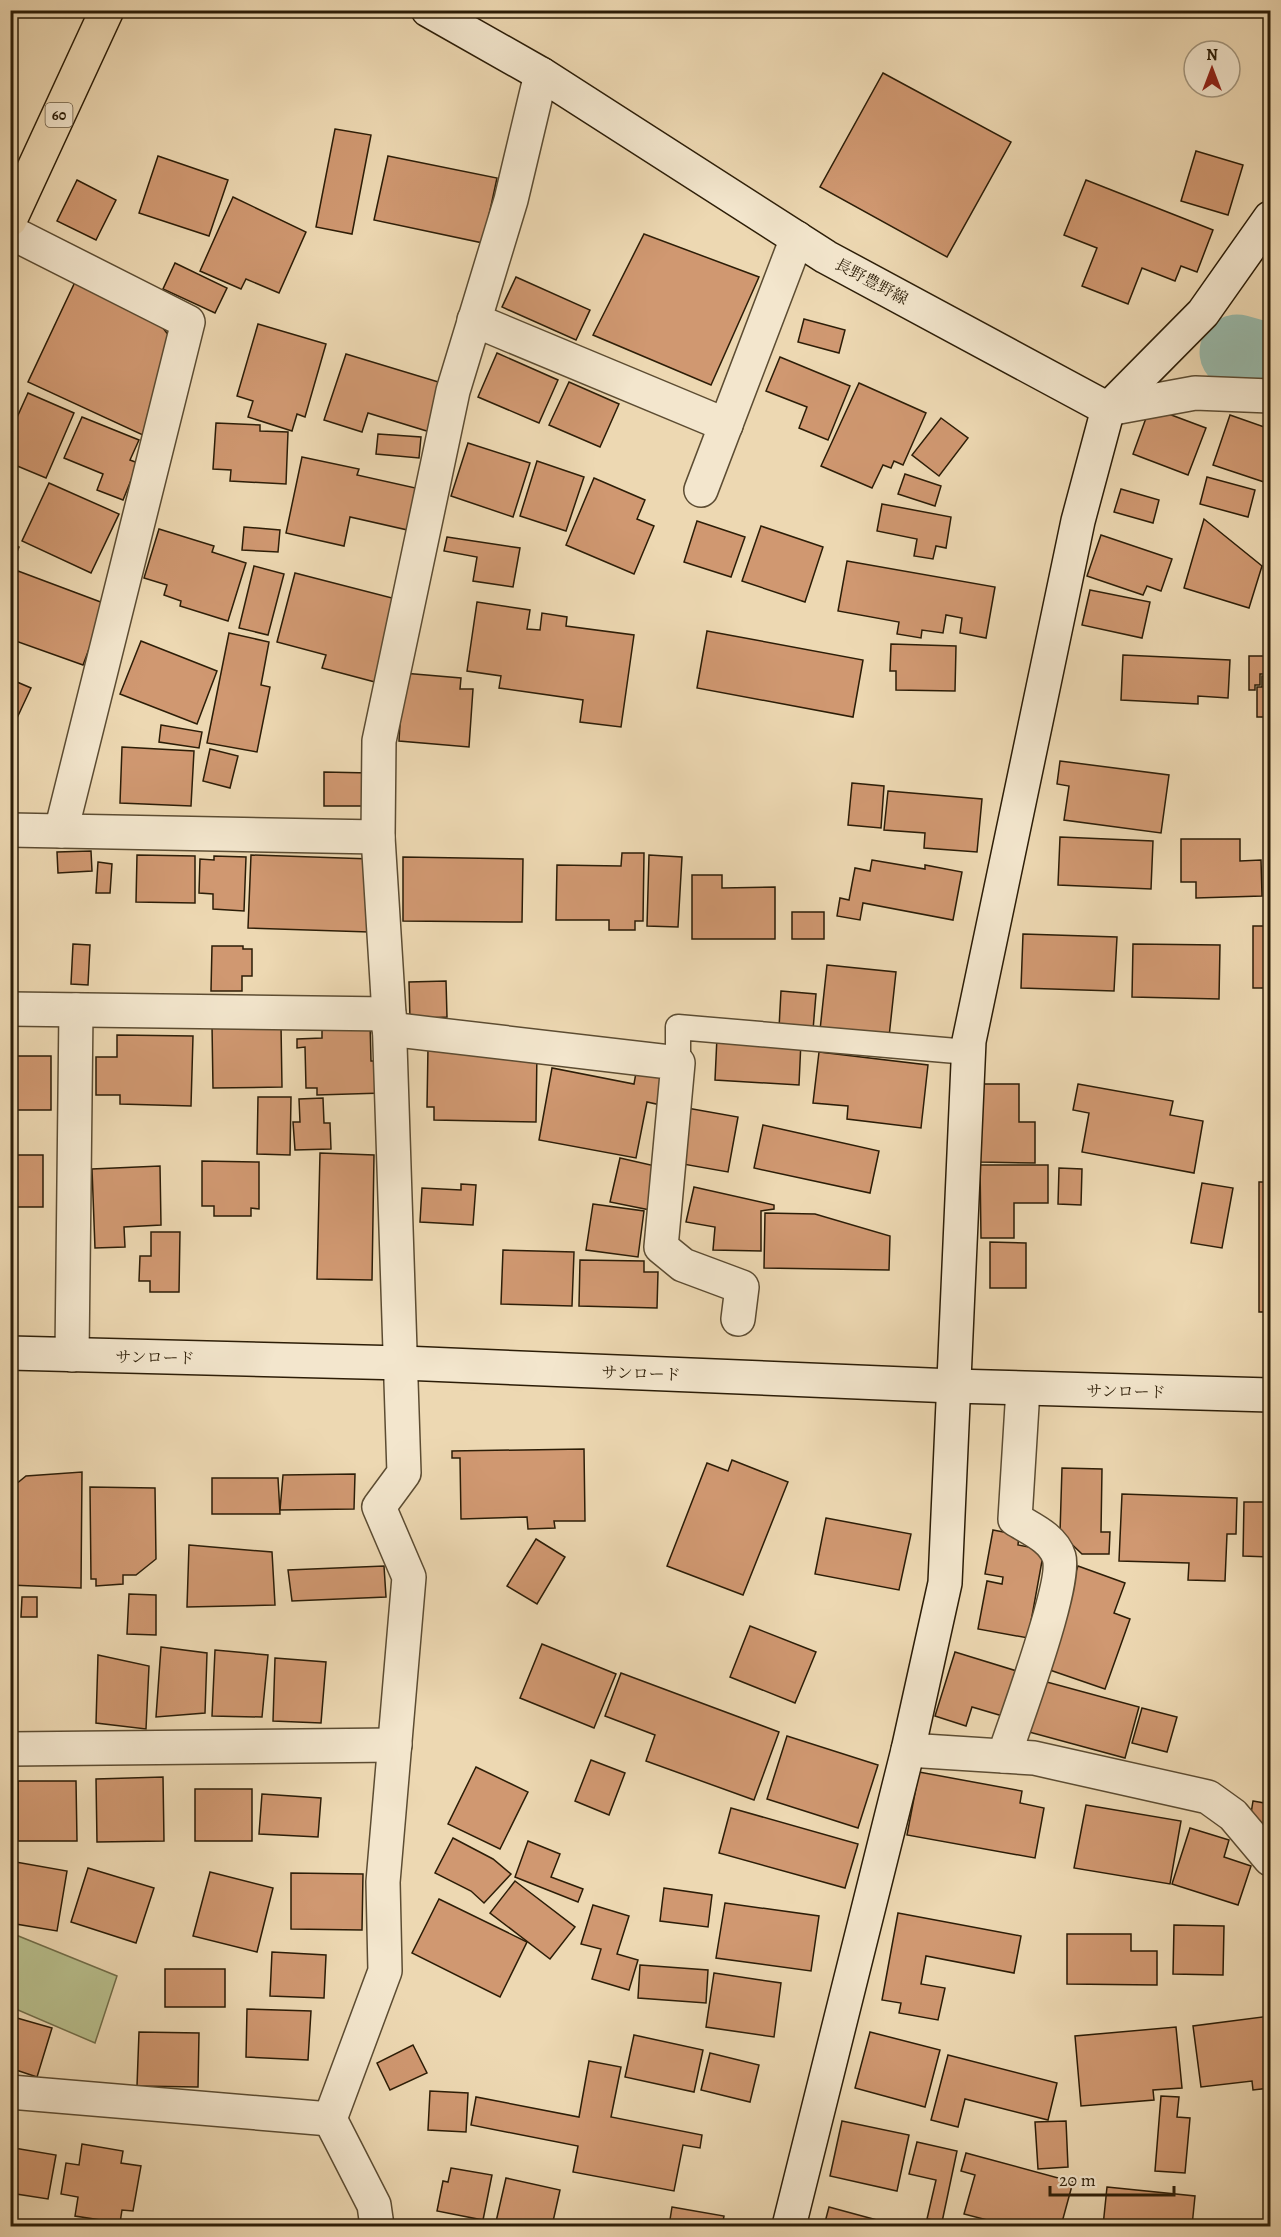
<svg xmlns="http://www.w3.org/2000/svg" width="1281" height="2237" font-family="Alegreya,'Noto Serif JP',serif">
<rect width="100%" height="100%" fill="#edd8b2"/>
<filter id="stains"><feTurbulence type="fractalNoise" baseFrequency=".00333" numOctaves="4"/><feColorMatrix values="0 0 0 0 .2 0 0 0 0 .09 0 0 0 0 .02 0 0 0 .5 -.17"/></filter>
<radialGradient id="worn" r=".72"><stop offset=".6" stop-color="#630" stop-opacity="0"/><stop offset="1" stop-color="#630" stop-opacity=".3"/></radialGradient>
<path fill="#b8bf8d" stroke="#726e4a" stroke-width="1.5" d="M11,1933L117,1976L95,2043L11,2007Z"/>
<g fill="none" stroke-linecap="round" stroke-linejoin="round">
<path stroke="#99baab" stroke-width="75" d="M1237,352L1270,361"/>
</g>
<g fill="#d09871" stroke="#2c1d07" stroke-width="1.5">
<path d="M883,73L1011,142L947,257L820,187Z"/>
<path d="M335,129L371,135L352,234L316,227Z"/>
<path d="M1196,151L1243,165L1228,215L1181,201Z"/>
<path d="M158,156L228,180L209,236L139,213Z"/>
<path d="M388,156L497,178L483,243L374,220Z"/>
<path d="M77,180L116,200L96,240L57,221Z"/>
<path d="M1086,180L1213,230L1197,272L1181,266L1175,281L1142,268L1128,304L1082,286L1097,248L1064,235Z"/>
<path d="M233,197L306,232L279,293L246,279L241,289L200,271Z"/>
<path d="M644,234L759,277L711,385L593,335Z"/>
<path d="M175,263L227,288L215,313L163,289Z"/>
<path d="M516,277L590,310L576,340L502,307Z"/>
<path d="M75,282L159,323L170,337L145,436L28,382Z"/>
<path d="M804,319L845,330L839,353L798,342Z"/>
<path d="M258,324L326,344L305,417L297,414L292,431L248,417L253,401L237,396Z"/>
<path d="M497,353L558,380L539,423L478,397Z"/>
<path d="M346,354L445,384L430,432L368,413L362,432L324,420Z"/>
<path d="M780,357L850,386L828,440L799,428L807,407L766,391Z"/>
<path d="M569,382L619,404L600,447L549,425Z"/>
<path d="M859,383L926,413L903,465L894,461L891,468L883,465L872,488L821,466Z"/>
<path d="M28,393L74,413L46,478L10,463V433Z"/>
<path d="M1150,407L1206,428L1188,475L1133,454Z"/>
<path d="M1230,415L1270,429V473L1267,483L1213,465Z"/>
<path d="M82,417L139,440L130,460L138,463L123,500L97,490L103,474L64,458Z"/>
<path d="M941,418L968,438L939,476L912,455Z"/>
<path d="M216,423L260,425V431L288,432L286,484L230,481L231,470L213,469Z"/>
<path d="M378,434L421,437L419,458L376,454Z"/>
<path d="M468,443L530,463L513,517L451,496Z"/>
<path d="M302,457L359,469L357,475L420,489L412,531L350,517L344,546L286,533Z"/>
<path d="M537,461L584,477L566,531L520,516Z"/>
<path d="M905,474L941,486L935,506L898,494Z"/>
<path d="M1207,477L1255,490L1248,517L1200,504Z"/>
<path d="M594,478L645,500L637,519L654,526L634,574L566,545Z"/>
<path d="M49,483L119,514L91,573L22,541Z"/>
<path d="M1121,489L1159,500L1153,523L1114,512Z"/>
<path d="M882,504L951,517L946,548L936,546L933,559L914,556L917,539L877,531Z"/>
<path d="M1204,519L1262,566L1249,608L1184,588Z"/>
<path d="M697,521L745,537L731,577L684,562Z"/>
<path d="M761,526L823,547L805,602L742,581Z"/>
<path d="M244,527L280,530L278,552L242,550Z"/>
<path d="M159,529L214,546L212,552L246,563L228,621L180,606L181,601L164,595L167,585L144,578Z"/>
<path d="M1101,535L1172,559L1161,591L1147,586L1143,595L1087,576Z"/>
<path d="M447,537L520,548L513,587L473,581L477,557L444,551Z"/>
<path d="M10,540L12,543L19,547L10,568Z"/>
<path d="M847,561L995,587L986,638L960,633L962,618L946,615L943,633L922,630L921,638L897,634L899,622L838,611Z"/>
<path d="M254,566L284,574L268,635L239,628Z"/>
<path d="M18,571L106,604L83,665L10,639V592Z"/>
<path d="M295,573L396,599L375,682L322,668L326,655L277,642Z"/>
<path d="M1090,590L1150,602L1142,638L1082,625Z"/>
<path d="M477,602L530,610L527,629L540,630L542,613L567,617L566,626L634,635L621,727L580,722L583,700L499,688L501,676L467,671Z"/>
<path d="M707,631L863,660L853,717L697,688Z"/>
<path d="M229,633L269,642L261,685L270,687L257,752L207,743Z"/>
<path d="M141,641L217,671L197,724L120,694Z"/>
<path d="M891,644L956,646L955,691L896,690V671H890Z"/>
<path d="M1123,655L1230,660L1228,698L1198,696V704L1121,700Z"/>
<path d="M1249,656H1270V674H1260V685H1255V690H1249Z"/>
<path d="M403,673L461,678L460,689H473L469,747L399,741Z"/>
<path d="M1262,676H1270V717H1257V687H1262Z"/>
<path d="M10,679L31,688L10,733Z"/>
<path d="M161,725L202,732L199,748L159,742Z"/>
<path d="M122,747L194,751L191,806L120,803Z"/>
<path d="M210,749L238,756L230,788L203,781Z"/>
<path d="M1060,761L1169,775L1161,833L1064,820L1069,786L1057,784Z"/>
<path d="M324,772L370,773L369,806H324Z"/>
<path d="M852,783L884,786L881,828L848,825Z"/>
<path d="M888,791L982,799L977,852L924,848L925,833L884,830Z"/>
<path d="M1060,837L1153,841L1151,889L1058,885Z"/>
<path d="M1181,839H1240V861L1261,860L1262,896L1196,898V882H1181Z"/>
<path d="M91,851L92,871L58,873L57,852Z"/>
<path d="M622,853H644L643,921H635V930H609V920H556L557,865L621,866Z"/>
<path d="M137,855L195,856V903L136,902Z"/>
<path d="M251,855L371,859L369,932L248,928Z"/>
<path d="M649,855L682,857L678,927L647,926Z"/>
<path d="M214,856L246,857L244,911L213,909V894L199,893L200,859L214,860Z"/>
<path d="M403,857L523,859L522,922L403,921Z"/>
<path d="M872,860L925,869V865L962,872L953,920L863,903L860,920L837,916L840,898L849,900L855,868L870,871Z"/>
<path d="M98,862L112,864L110,893H96Z"/>
<path d="M692,875H722V888L775,887V939H692Z"/>
<rect x="792" y="912" width="32" height="27"/>
<rect x="1253" y="926" width="17" height="62"/>
<path d="M1023,934L1117,937L1114,991L1021,988Z"/>
<path d="M73,944L90,945L88,985L71,984Z"/>
<path d="M1133,944L1220,945L1219,999L1132,997Z"/>
<path d="M212,946H243V949H252V976H242V991H211Z"/>
<path d="M827,965L896,972L889,1037L820,1030Z"/>
<path d="M446,981L447,1017L410,1019L409,982Z"/>
<path d="M781,991L816,994L813,1030L779,1028Z"/>
<path d="M322,1023H370L371,1061H383V1093L317,1095V1088H306L305,1047L297,1048V1039L322,1038Z"/>
<path d="M212,1025H281L282,1087L213,1088Z"/>
<path d="M117,1035L193,1036L191,1106L120,1104V1095H96V1057H117Z"/>
<path d="M717,1037L801,1041L799,1085L715,1080Z"/>
<path d="M428,1047L537,1050L536,1122L434,1120V1107H427Z"/>
<path d="M819,1052L928,1065L921,1128L847,1119L848,1106L813,1103Z"/>
<rect x="10" y="1056" width="41" height="54"/>
<path d="M637,1067L671,1073L665,1106L647,1102L636,1158L539,1140L552,1068L634,1084Z"/>
<path d="M981,1084H1019V1122H1035V1163L980,1162Z"/>
<path d="M1078,1084L1173,1101L1170,1115L1203,1121L1194,1173L1082,1152L1089,1113L1073,1110Z"/>
<path d="M258,1097H291L290,1155L257,1154Z"/>
<path d="M323,1098L324,1123H330L331,1149L295,1150L293,1122H300L299,1099Z"/>
<path d="M687,1108L738,1117L728,1172L677,1163Z"/>
<path d="M763,1125L879,1151L870,1193L754,1168Z"/>
<path d="M320,1153L374,1155L372,1280L317,1279Z"/>
<rect x="10" y="1155" width="33" height="52"/>
<path d="M620,1158L664,1168L655,1211L610,1202Z"/>
<path d="M202,1161L259,1162V1209L251,1208V1216H214V1206H202Z"/>
<path d="M980,1165H1048V1203H1014V1238H981Z"/>
<path d="M160,1166L161,1225L124,1227L125,1247L95,1248L92,1169Z"/>
<path d="M1059,1168L1082,1169L1081,1205L1058,1204Z"/>
<rect x="1259" y="1182" width="11" height="130"/>
<path d="M1202,1183L1233,1188L1222,1248L1191,1243Z"/>
<path d="M461,1184L476,1185L473,1225L420,1222L422,1188L461,1190Z"/>
<path d="M694,1187L774,1205V1209L761,1211V1251L713,1250L715,1227L686,1222Z"/>
<path d="M593,1204L644,1211L638,1257L586,1250Z"/>
<path d="M765,1213L815,1214L890,1236L889,1270L764,1268Z"/>
<path d="M151,1232H180L179,1292H150V1281H139L140,1256H151Z"/>
<path d="M990,1242L1026,1243V1288H990Z"/>
<path d="M503,1250L574,1252L572,1306L501,1304Z"/>
<path d="M580,1260L644,1261V1272H658L657,1308L579,1306Z"/>
<path d="M584,1449L585,1521H554L555,1528L528,1529L527,1517L461,1519L460,1458H452V1451Z"/>
<path d="M732,1460L788,1482L743,1595L667,1566L707,1463L728,1471Z"/>
<path d="M1062,1468L1102,1469L1101,1532H1110L1109,1554H1082L1060,1533Z"/>
<path d="M82,1472L81,1588L10,1585V1489L26,1476Z"/>
<path d="M355,1474L354,1509L280,1510L283,1475Z"/>
<path d="M212,1478H278L280,1514H212Z"/>
<path d="M90,1487L155,1488L156,1559L136,1575H123V1584L96,1586V1579H91Z"/>
<path d="M1122,1494L1237,1498L1236,1534H1227L1225,1581L1188,1580L1189,1563L1119,1561Z"/>
<path d="M1244,1502H1270V1557L1243,1556Z"/>
<path d="M826,1518L911,1534L899,1590L815,1574Z"/>
<path d="M993,1530L1019,1535L1018,1545L1044,1550L1028,1638L978,1629L987,1581L1002,1584L1003,1577L985,1574Z"/>
<path d="M536,1539L565,1557L537,1604L507,1586Z"/>
<path d="M189,1545L272,1552L275,1605L187,1607Z"/>
<path d="M384,1566L386,1597L292,1601L288,1570Z"/>
<path d="M1078,1566L1125,1583L1114,1613L1130,1619L1105,1689L1041,1667Z"/>
<path d="M129,1594L156,1595V1635L127,1634Z"/>
<path d="M22,1597H37V1617H21Z"/>
<path d="M750,1626L816,1652L795,1703L730,1677Z"/>
<path d="M542,1644L616,1674L594,1728L520,1698Z"/>
<path d="M161,1647L207,1653L205,1713L156,1717Z"/>
<path d="M215,1650L268,1655L262,1717L212,1716Z"/>
<path d="M955,1652L1020,1672L1006,1717L972,1707L966,1726L935,1716Z"/>
<path d="M98,1655L149,1666L146,1729L96,1723Z"/>
<path d="M275,1658L326,1662L321,1723L273,1721Z"/>
<path d="M621,1673L779,1732L754,1800L646,1761L655,1735L605,1716Z"/>
<path d="M1032,1678L1139,1707L1125,1758L1018,1729Z"/>
<path d="M1142,1708L1177,1717L1167,1752L1132,1743Z"/>
<path d="M787,1736L878,1765L858,1828L767,1799Z"/>
<path d="M591,1760L625,1773L609,1815L575,1801Z"/>
<path d="M476,1767L528,1792L500,1849L448,1824Z"/>
<path d="M919,1772L1022,1791L1020,1803L1044,1808L1035,1858L907,1835Z"/>
<path d="M163,1777L164,1841L97,1842L96,1779Z"/>
<path d="M18,1781H76L77,1841H18Z"/>
<rect x="195" y="1789" width="57" height="52"/>
<path d="M262,1794L321,1798L318,1837L259,1834Z"/>
<path d="M1253,1801L1270,1804V1829L1249,1826Z"/>
<path d="M1086,1805L1181,1821L1170,1884L1074,1868Z"/>
<path d="M731,1808L858,1844L845,1888L719,1853Z"/>
<path d="M1190,1828L1229,1840L1224,1857L1251,1866L1238,1905L1172,1884Z"/>
<path d="M453,1838L493,1859L511,1874L484,1903L471,1891L435,1873Z"/>
<path d="M528,1841L560,1854L551,1877L583,1889L578,1902L515,1877Z"/>
<path d="M10,1861L67,1871L57,1931L10,1923Z"/>
<path d="M88,1868L154,1888L136,1943L71,1922Z"/>
<path d="M210,1872L273,1888L257,1952L193,1936Z"/>
<path d="M291,1873L363,1874L362,1930L291,1929Z"/>
<path d="M515,1881L575,1927L550,1959L490,1913Z"/>
<path d="M664,1888L712,1895L708,1927L660,1921Z"/>
<path d="M439,1899L527,1942L500,1997L412,1953Z"/>
<path d="M725,1903L819,1916L811,1971L716,1958Z"/>
<path d="M593,1905L629,1916L617,1954L638,1960L629,1990L592,1979L601,1949L581,1944Z"/>
<path d="M898,1913L1021,1936L1014,1973L926,1956L921,1984L945,1988L938,2020L899,2013L901,2003L882,2000Z"/>
<path d="M1174,1925L1224,1926L1223,1975L1173,1974Z"/>
<path d="M1067,1934H1131V1951H1157V1985L1067,1984Z"/>
<path d="M272,1952L326,1955L324,1998L270,1996Z"/>
<path d="M640,1965L708,1970L706,2003L638,1998Z"/>
<rect x="165" y="1969" width="60" height="38"/>
<path d="M714,1973L781,1983L774,2037L706,2027Z"/>
<path d="M247,2009L311,2011L308,2060L246,2057Z"/>
<path d="M10,2016L52,2028L37,2077L10,2068Z"/>
<path d="M1270,2016V2088L1253,2090L1252,2081L1201,2087L1193,2026Z"/>
<path d="M1176,2027L1182,2088L1153,2090L1154,2100L1081,2106L1075,2036Z"/>
<path d="M139,2032L199,2033L198,2087L137,2086Z"/>
<path d="M870,2032L940,2050L925,2107L855,2088Z"/>
<path d="M634,2035L703,2050L694,2092L625,2077Z"/>
<path d="M413,2045L427,2073L390,2090L377,2063Z"/>
<path d="M710,2053L759,2065L750,2102L701,2090Z"/>
<path d="M948,2055L1057,2083L1048,2120L965,2099L958,2127L931,2120Z"/>
<path d="M589,2061L621,2067L611,2117L702,2135L700,2148L683,2145L674,2191L573,2172L578,2146L471,2125L476,2097L579,2117Z"/>
<path d="M430,2091L468,2093L466,2132L428,2130Z"/>
<path d="M1161,2096L1179,2097L1177,2117L1190,2118L1185,2173L1155,2171Z"/>
<path d="M842,2121L909,2135L897,2191L830,2176Z"/>
<path d="M1066,2121L1068,2167L1038,2169L1035,2122Z"/>
<path d="M917,2142L957,2151L942,2222L927,2219L936,2180L909,2174Z"/>
<path d="M82,2144L123,2151L121,2163L141,2166L133,2211L122,2210L120,2223L75,2216L78,2197L61,2194L66,2163L79,2165Z"/>
<path d="M14,2148L56,2155L48,2199L10,2193Z"/>
<path d="M966,2153L1073,2182L1061,2226H1010L964,2214L975,2175L961,2171Z"/>
<path d="M451,2168L492,2175L483,2220L437,2211L443,2181L448,2182Z"/>
<path d="M506,2178L560,2190L552,2226H495Z"/>
<path d="M1107,2187L1195,2196L1192,2226H1103Z"/>
<path d="M672,2207L724,2216L722,2226H669Z"/>
<path d="M829,2207L899,2226H824Z"/>
</g>
<g fill="none" stroke-linecap="round" stroke-linejoin="round">
<g stroke="#5c4c32" stroke-width="27">
<path id="lane" d="M678,1063V1027L968,1052"/>
</g>
<g stroke="#5c4c32" stroke-width="36">
<g id="street">
<path d="M10,232L188,322L61,831"/>
<path d="M474,320L726,425"/>
<path d="M1108,409L1195,393L1270,396"/>
<path d="M701,490L797,238"/>
<path d="M10,830L378,837"/>
<path d="M10,1009L389,1014"/>
<path d="M389,1029L678,1063L661,1247L683,1265L742,1287L738,1319"/>
<path d="M72,1355L76,1010"/>
<path d="M10,1749L395,1745"/>
<path d="M908,1750L1034,1758L1208,1797L1233,1815L1270,1859"/>
<path d="M1004,1756C1015,1723 1067,1583 1059,1557C1053,1538 1031,1529 1015,1519L1023,1389"/>
<path d="M10,2092L330,2119"/>
<path d="M330,2119L385,1971L383,1882L409,1577L379,1507L404,1473L389,1014L378,837L379,741L453,391L511,200L541,74"/>
<path d="M330,2119L374,2205L377,2226"/>
</g>
</g>
<g stroke="#2c1d07" stroke-width="36">
<g id="secondary">
<path d="M428,10L541,74L826,257L1108,409"/>
<path d="M10,1353L403,1363L953,1386L1270,1395"/>
<path d="M789,2226L908,1750L945,1583L969,1041L1078,521L1108,409L1203,313L1270,218"/>
</g>
</g>
<g stroke="#2c1d07" stroke-width="36">
<path id="primary" d="M10,220L107,10"/>
</g>
<use href="#lane" stroke="#f3e6cd" stroke-width="24"/>
<use href="#street" stroke="#f3e6cd" stroke-width="33"/>
<use href="#secondary" stroke="#f3e6cd" stroke-width="33"/>
<use href="#primary" stroke="#edd8b2" stroke-width="33"/>
</g>
<g text-anchor="middle" stroke-width="6" stroke-linejoin="round" paint-order="stroke">
<rect fill="#f3e6cd" stroke="#685942" stroke-width="1.5" x="45.5" y="103" width="27" height="24" rx="4.5"/>
<g font-size="15" font-weight="bold" fill="#2c1d07">
<text x="59" y="120">60</text>
</g>
<g font-size="16" fill="#2c1d07" stroke="#f3e6cd">
<text transform="translate(872 281) rotate(28)" y="6">長野豊野線</text>
<text transform="translate(155 1357) rotate(1)" y="6">サンロード</text>
<text transform="translate(641 1373) rotate(2)" y="6">サンロード</text>
<text transform="translate(1126 1391) rotate(1)" y="6">サンロード</text>
</g>
</g>
<rect width="1281" height="2237" fill="none" stroke="#edd8b2" stroke-width="36"/>
<rect x="12" y="12" width="1257" height="2213" fill="none" stroke="#2c1d07" stroke-width="3"/>
<rect x="18" y="18" width="1245" height="2201" fill="none" stroke="#2c1d07" stroke-width="1.5"/>
<g transform="translate(1212 69)"><circle r="28" fill="#f3e6cd" stroke="#a3967e" stroke-width="1.5"/>
<path d="M0-4.5L10 22L0 15L-10 22Z" fill="#8f2418"/>
<text y="-9" font-size="16" font-weight="bold" text-anchor="middle" fill="#2c1d07">N</text>
</g>
<path d="M1050 2186v9h124v-9" fill="none" stroke="#2c1d07" stroke-width="3"/>
<text x="1059" y="2186" font-size="18" fill="#2c1d07" stroke="#f3e6cd" stroke-width="4.5" paint-order="stroke">20 m</text>
<rect width="100%" height="100%" filter="url(#stains)"/>
<rect width="100%" height="100%" fill="url(#worn)"/>
</svg>
